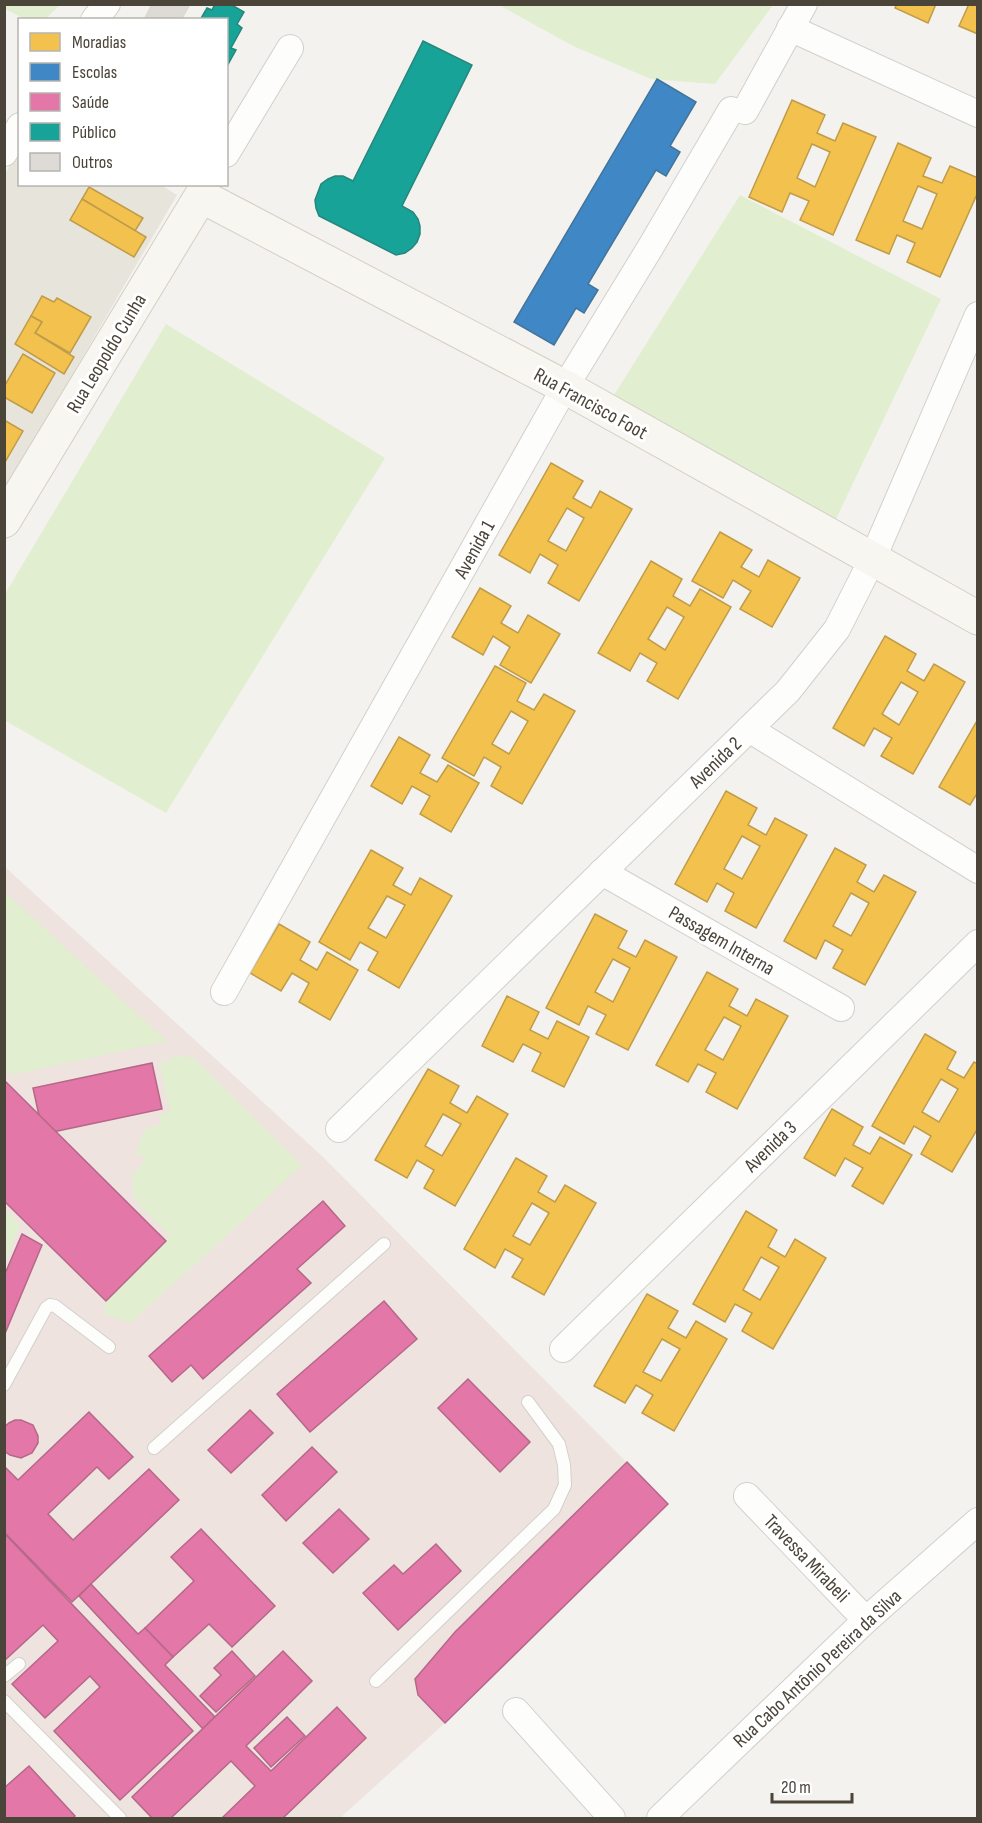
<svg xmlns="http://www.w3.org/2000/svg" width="982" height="1823" font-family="'Sofia Sans Condensed',sans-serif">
<rect width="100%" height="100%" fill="#f4f2ee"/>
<path fill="#e7e4dc" d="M19,147L20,184L161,185L177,195L5,490V174Z"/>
<path fill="#eee3df" d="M4,866L321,1155L668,1504L445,1723L340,1818H5Z"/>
<g fill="#e1eecf">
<path d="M4,5L5,4L60,5L44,20L25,19L5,9Z"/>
<path d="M499,5H773L715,84L651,79L573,46Z"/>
<path d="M740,195L941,299L836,519L614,395Z"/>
<path d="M166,324L385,458L166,813L4,720L5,594Z"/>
<path d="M4,892H5L167,1041L11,1075L5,1070Z"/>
<path d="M177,1055L194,1058L302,1165L221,1241L130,1323L104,1314L106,1301L170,1235L143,1209L133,1195L132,1176L147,1157L135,1154L144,1130L160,1124V1115L170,1111L160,1064Z"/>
<path d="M5,1210L20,1225L5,1262Z"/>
</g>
<g fill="#f2c14e" stroke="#c09c48" stroke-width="1.5" fill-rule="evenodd">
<path d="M897,4H936L928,23L895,8Z"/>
<path d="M969,4H978V34L959,26Z"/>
<path d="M792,100L825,115L817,133L835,141L843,123L876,137L833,235L800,220L809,201L790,193L782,212L749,197ZM812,144L830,152L815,187L797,178Z"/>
<path d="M898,143L931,158L923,176L942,183L950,166L978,178V192L940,277L907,262L915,243L897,235L889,254L856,240ZM918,186L937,194L922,229L903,221Z"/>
<path d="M89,187L143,218L135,231L82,199Z"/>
<path d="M82,199L146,237L134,257L70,220Z"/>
<path d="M42,296L54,302L57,298L91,317L70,353L35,333L42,322L31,316Z"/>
<path d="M31,316L42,322L35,333L74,357L64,374L15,344Z"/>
<path d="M23,354L55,373L32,413L4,397V387Z"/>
<path d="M4,420L23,431L4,464Z"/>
<path d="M551,463L583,481L573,498L591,508L600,491L632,509L579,601L548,583L558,565L540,554L530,573L499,555ZM567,508L584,518L566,551L548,541Z"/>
<path d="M720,532L752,550L741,567L759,577L768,560L800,578L772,627L740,609L751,591L733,580L723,598L692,581Z"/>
<path d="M651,561L682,579L673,596L690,606L700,589L731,607L678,699L647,681L657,663L640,653L630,671L598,653ZM667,607L684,617L665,650L648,639Z"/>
<path d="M480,588L511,606L501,623L518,633L528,615L560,634L531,683L500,665L510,647L493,636L483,655L452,637Z"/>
<path d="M885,636L916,654L907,671L924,681L934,664L965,682L913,774L881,756L892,738L874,728L864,746L833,728ZM901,682L918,692L899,725L882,714Z"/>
<path d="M495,666L526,683L517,701L534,710L544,694L575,711L522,804L491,786L501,767L484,757L474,776L442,758ZM511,711L528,721L509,754L492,744Z"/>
<path d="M978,719V792L970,805L939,787Z"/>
<path d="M399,737L430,755L420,773L437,782L448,765L479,783L451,832L420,814L430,796L412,786L402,804L371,786Z"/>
<path d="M726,791L757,808L748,825L766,835L775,818L807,835L756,928L725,911L734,893L717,883L707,902L675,884ZM742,836L760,846L742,879L724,869Z"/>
<path d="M835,848L866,865L857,882L874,892L884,875L916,892L865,985L833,968L843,950L825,940L816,959L784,941ZM851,893L869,903L851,936L833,926Z"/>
<path d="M371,850L403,868L393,885L411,895L420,878L452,896L399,988L368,970L378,952L360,942L350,960L319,942ZM387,896L405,905L386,938L368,928Z"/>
<path d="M595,914L627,931L618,948L636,957L645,940L677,957L628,1050L596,1034L606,1015L588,1006L579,1025L546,1008ZM613,959L630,968L613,1002L595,992Z"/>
<path d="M279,924L310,942L300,960L317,970L327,952L358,970L330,1020L299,1002L309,983L292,973L281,991L250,973Z"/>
<path d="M707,972L738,989L729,1006L747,1016L756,999L788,1016L737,1109L706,1092L716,1073L698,1064L688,1082L656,1065ZM724,1017L741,1026L723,1060L705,1050Z"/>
<path d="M507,996L539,1012L530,1030L548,1039L557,1021L589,1037L564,1087L532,1071L541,1053L523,1044L513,1062L482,1046Z"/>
<path d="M925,1034L956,1052L947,1069L964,1078L974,1062L978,1064V1128L952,1172L921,1154L931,1136L914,1126L904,1144L872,1126ZM941,1079L958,1089L939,1122L922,1112Z"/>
<path d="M428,1069L459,1086L450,1103L467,1113L477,1096L508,1114L455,1206L424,1188L434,1170L417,1160L407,1178L375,1160ZM443,1114L461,1124L442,1156L425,1146Z"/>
<path d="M832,1109L863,1127L853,1145L870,1154L880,1137L912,1155L883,1204L852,1186L863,1168L845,1158L835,1176L804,1158Z"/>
<path d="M516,1158L547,1176L538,1192L555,1202L565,1185L596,1203L544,1295L512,1277L523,1259L505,1249L495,1268L464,1249ZM532,1203L549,1213L530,1245L513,1236Z"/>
<path d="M746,1211L777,1230L768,1247L785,1257L795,1239L826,1258L773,1349L742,1331L752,1313L735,1304L725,1322L693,1304ZM761,1257L779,1267L760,1300L743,1290Z"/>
<path d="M647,1294L678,1311L668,1328L686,1338L696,1321L727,1339L674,1431L642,1413L653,1395L636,1385L625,1403L594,1386ZM662,1339L680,1349L661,1381L643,1372Z"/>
</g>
<path fill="#3f88c5" stroke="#43749b" stroke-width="1.5" d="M657,79L696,102L670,146L680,152L666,176L656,170L588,284L598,290L584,313L576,308L554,345L514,322Z"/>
<g fill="#e377a8" stroke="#b56887" stroke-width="1.5">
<path d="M152,1063L162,1109L43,1134L33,1088Z"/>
<path d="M4,1080L166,1241L106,1301L4,1201Z"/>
<path d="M323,1201L345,1226L297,1269L311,1283L203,1379L191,1365L172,1382L149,1356Z"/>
<path d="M22,1234L42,1245L4,1336V1276Z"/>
<path d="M384,1301L417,1339L310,1432L277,1394Z"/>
<path d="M468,1379L530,1442L500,1472L438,1408Z"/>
<path d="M250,1410L273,1433L231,1473L208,1450Z"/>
<path d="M89,1412L133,1457L109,1479L97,1467L48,1514L73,1540L149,1469L179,1500L72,1602L4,1532V1466L18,1480Z"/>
<path d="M15,1420H21L33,1425L38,1436V1443L32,1453L21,1458L10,1455L4,1451V1427L9,1423Z"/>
<path d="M312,1447L337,1472L286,1521L262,1495Z"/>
<path d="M627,1462L668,1504L445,1723L418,1695L415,1679L455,1632Z"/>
<path d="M339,1509L369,1539L333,1573L303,1543Z"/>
<path d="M201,1529L275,1606L232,1647L209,1624L173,1657L145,1628L194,1581L171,1557Z"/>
<path d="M4,1533L193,1731L120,1800L54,1731L100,1687L90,1676L45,1718L12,1684L58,1641L43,1625L4,1661Z"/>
<path d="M436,1544L461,1571L398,1630L363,1593L394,1565L403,1574Z"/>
<path d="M91,1584L138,1634L145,1628L173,1657L165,1665L215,1717L203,1729L79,1596Z"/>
<path d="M232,1651L255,1676L216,1712L200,1696L221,1675L214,1668Z"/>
<path d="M283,1651L312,1681L246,1746L271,1771L337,1707L366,1738L283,1818H222L255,1786L231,1761L171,1818H152L132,1797Z"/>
<path d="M287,1717L305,1736L271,1767L254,1748Z"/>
<path d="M29,1766L75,1816L73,1818H4V1788Z"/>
</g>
<g fill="#17a398" stroke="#27867c" stroke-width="1.5">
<path d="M215,4H230L244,12L237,24L242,28L231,48L236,50L226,68V20H200L207,8L212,10Z"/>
<path d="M423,41L472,65L402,206L413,212L418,219L420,226V234L417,242L412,248L405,253L396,255L319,216L316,208L315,200L321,184L328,179L335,176H343L353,181Z"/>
</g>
<path fill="#dedbd6" stroke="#dcd9d4" stroke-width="1.5" d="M152,4H190L181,20H144Z"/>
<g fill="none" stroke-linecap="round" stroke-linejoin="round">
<g stroke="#d2d0cb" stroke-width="14">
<g id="lane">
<path d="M4,1385L46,1308L50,1305L55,1306L109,1347"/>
<path d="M154,1448L384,1244"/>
<path d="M4,1676L19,1664"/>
<path d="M376,1681L554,1509L565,1485L564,1465L559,1444L528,1402"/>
<path d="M4,1701L120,1818"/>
</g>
</g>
<g stroke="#d2d0cb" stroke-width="28">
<g id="street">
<path d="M94,20L107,4"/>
<path d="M790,28L978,114"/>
<path d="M745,111L804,4"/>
<path d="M4,153L20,126"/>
<path d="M226,154L290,48"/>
<path d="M749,729L978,870"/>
<path d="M602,872L841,1008"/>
<path d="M224,992L565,387L650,248L731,110"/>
<path d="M339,1129L788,691L837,629L872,560L978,315"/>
<path d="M563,1349L978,943"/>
<path d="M747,1496L866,1620"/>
<path d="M516,1711L612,1818"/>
<path d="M660,1818L866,1620L978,1521"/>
</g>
</g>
<g stroke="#d3cfc5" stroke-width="35">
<path id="secondary" d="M4,521L201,196L565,387L978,618"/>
</g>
<use href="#lane" stroke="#fdfdfc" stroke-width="12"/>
<use href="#street" stroke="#fdfdfc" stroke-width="26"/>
<use href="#secondary" stroke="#f7f6f1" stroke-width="33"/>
</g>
<g text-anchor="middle" stroke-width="6" stroke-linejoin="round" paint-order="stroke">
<g font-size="20" fill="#4b4439" stroke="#fff">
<text transform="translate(106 353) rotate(-59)" y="7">Rua Leopoldo Cunha</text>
<text transform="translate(591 403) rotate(29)" y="7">Rua Francisco Foot</text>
<text transform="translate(474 549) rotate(-61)" y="7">Avenida 1</text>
<text transform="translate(715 762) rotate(-44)" y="7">Avenida 2</text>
<text transform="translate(722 940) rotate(30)" y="7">Passagem Interna</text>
<text transform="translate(770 1146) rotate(-44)" y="7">Avenida 3</text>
<text transform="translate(807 1558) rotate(46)" y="7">Travessa Mirabeli</text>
<text transform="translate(817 1668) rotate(-43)" y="7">Rua Cabo Antônio Pereira da Silva</text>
</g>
</g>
<rect width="982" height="1823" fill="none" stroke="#4b4439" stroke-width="12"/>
<rect x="18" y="18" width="210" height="168" fill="#ffffff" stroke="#b7b4b0" stroke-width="1.5"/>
<rect x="30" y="33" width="30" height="18" fill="#f2c14e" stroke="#b7b4b0" stroke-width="1.5"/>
<text x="72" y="48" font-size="18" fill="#4b4439">Moradias</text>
<rect x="30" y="63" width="30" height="18" fill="#3f88c5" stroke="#b7b4b0" stroke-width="1.5"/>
<text x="72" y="78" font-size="18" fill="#4b4439">Escolas</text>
<rect x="30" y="93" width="30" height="18" fill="#e377a8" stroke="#b7b4b0" stroke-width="1.5"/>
<text x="72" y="108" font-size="18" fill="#4b4439">Saúde</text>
<rect x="30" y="123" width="30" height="18" fill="#17a398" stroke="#b7b4b0" stroke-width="1.5"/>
<text x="72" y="138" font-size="18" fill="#4b4439">Público</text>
<rect x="30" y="153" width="30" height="18" fill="#dedbd6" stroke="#b7b4b0" stroke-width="1.5"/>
<text x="72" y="168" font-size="18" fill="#4b4439">Outros</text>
<path d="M772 1793v9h80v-9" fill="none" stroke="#4b4439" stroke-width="3"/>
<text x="781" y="1793" font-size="18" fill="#4b4439" stroke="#ffffff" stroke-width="4.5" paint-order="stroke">20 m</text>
</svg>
